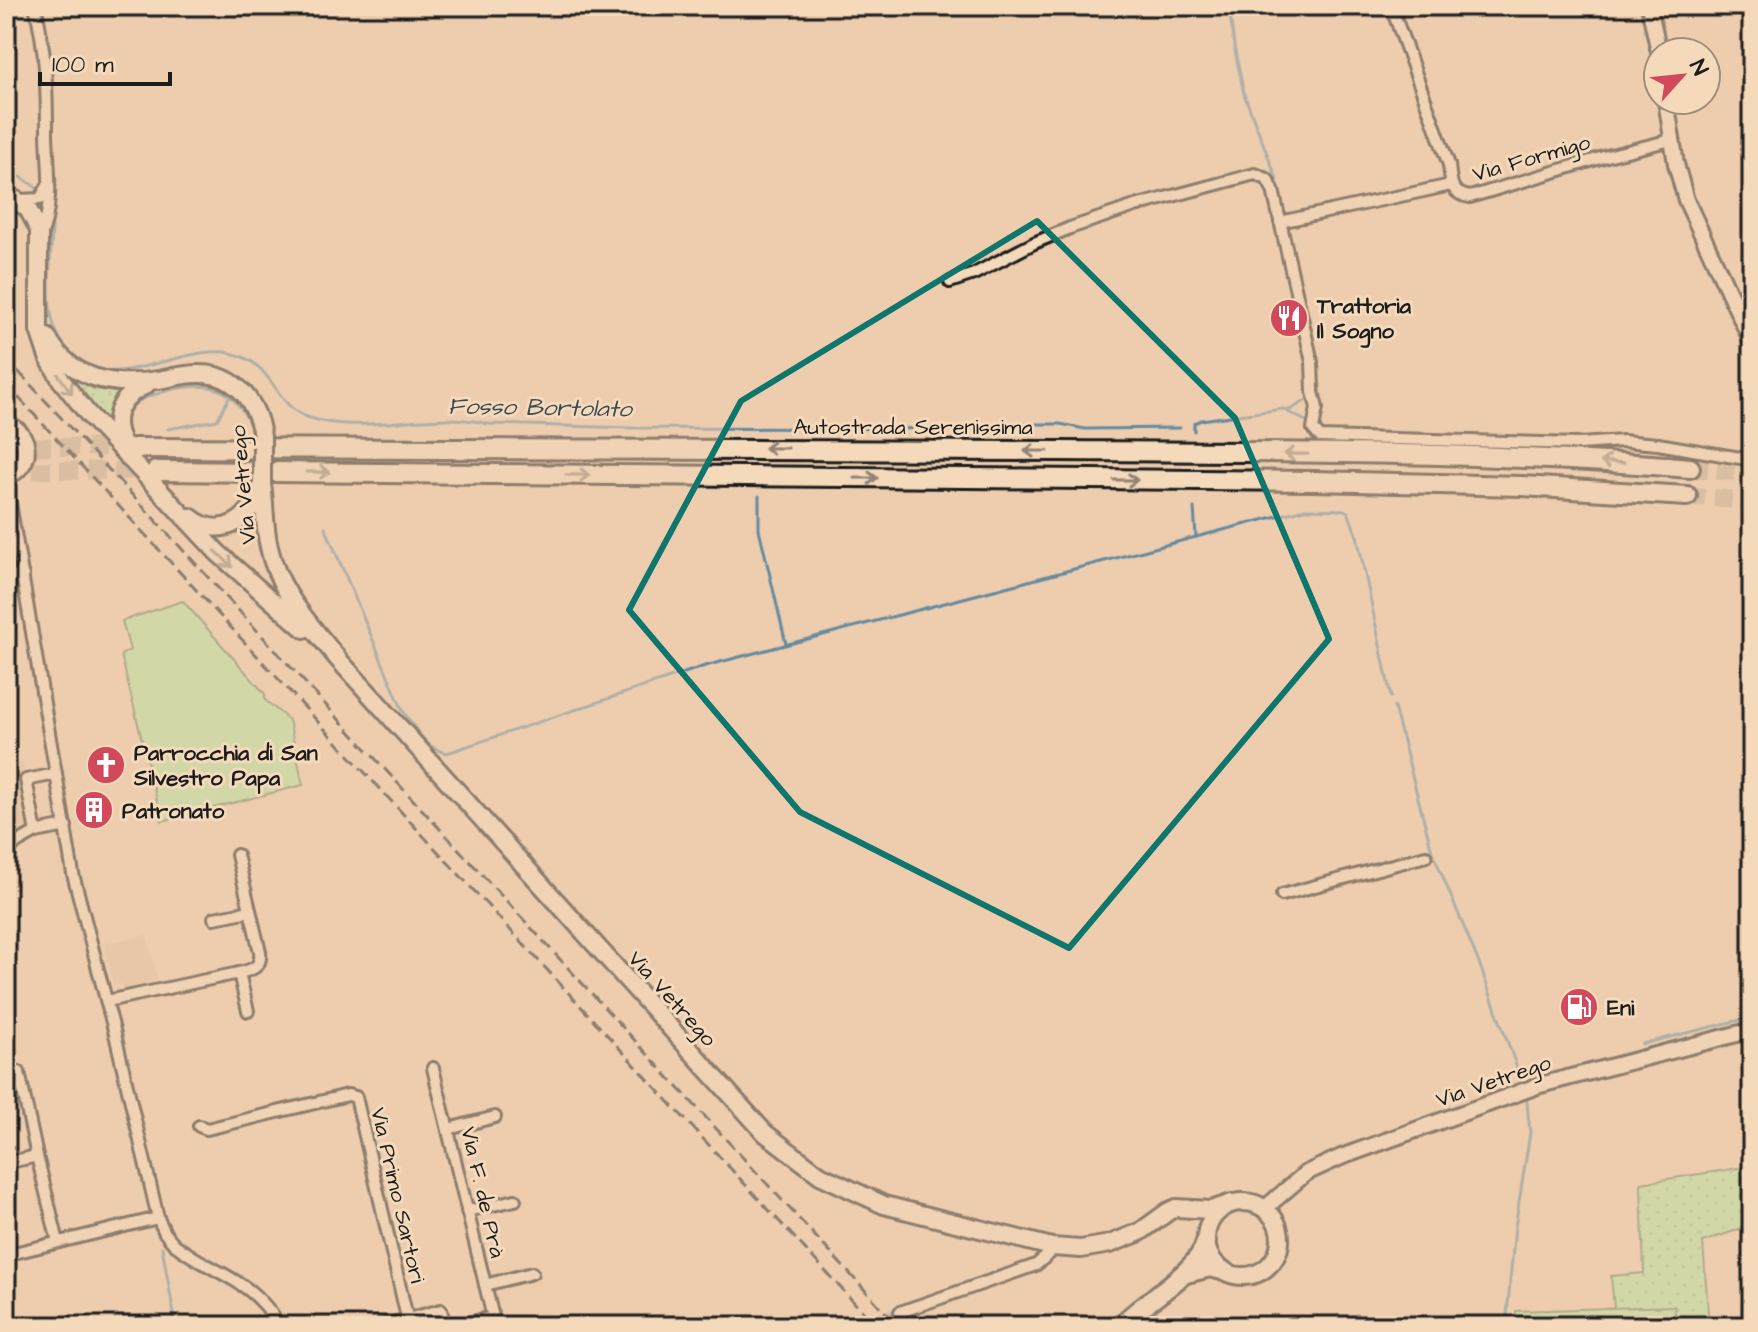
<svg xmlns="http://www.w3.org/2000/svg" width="1758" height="1332" font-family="'Architects Daughter',sans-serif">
<defs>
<pattern id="grass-dots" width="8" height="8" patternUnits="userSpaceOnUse" patternTransform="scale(2)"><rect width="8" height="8" fill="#b2e2a1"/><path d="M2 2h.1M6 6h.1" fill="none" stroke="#98c18a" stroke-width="1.8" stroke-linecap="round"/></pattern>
</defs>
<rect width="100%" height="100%" fill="#edcdae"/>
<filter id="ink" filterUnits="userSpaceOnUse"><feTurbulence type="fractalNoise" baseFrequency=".0125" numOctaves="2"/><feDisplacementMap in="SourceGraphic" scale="16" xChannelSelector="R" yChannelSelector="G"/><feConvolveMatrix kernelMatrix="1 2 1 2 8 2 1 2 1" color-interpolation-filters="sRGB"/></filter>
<g filter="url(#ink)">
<g fill="#e0be9f">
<path d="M22,761L26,777L21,778L32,831L6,844V767Z"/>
<path d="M147,935L158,980L124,989L122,984L114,986L104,943Z"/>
</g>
<g fill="url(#grass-dots)" stroke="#677f5e" stroke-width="2">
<path d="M66,374L94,389L121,393L112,434Z"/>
<path d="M1752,1166V1176L1742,1177L1748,1226L1703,1242L1709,1326H1677L1674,1307L1614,1308L1611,1276L1644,1273L1641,1183Z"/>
</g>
<g fill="#b2e2a1" stroke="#677f5e" stroke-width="2">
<path d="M183,601L265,694V700L289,720L303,785L162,821L121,655L130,650L122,621Z"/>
<path d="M1674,1306L1677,1326H1515L1516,1311Z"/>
</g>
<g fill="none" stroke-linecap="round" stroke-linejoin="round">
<g stroke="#668a9f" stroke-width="3">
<path d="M1229,6L1234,46L1244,94L1276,177L1285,218"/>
<path d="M6,176L21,177L37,188"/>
<path d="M52,221C53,266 35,327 77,358C88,367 102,372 117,371C130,371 145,366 158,363C181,358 207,348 230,353C275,362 273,405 307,417C364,437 430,408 488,424L634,428L995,429L1024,424H1060L1085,429L1180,428"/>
<path d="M1287,225L1298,277"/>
<path d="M1316,393L1320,386L1317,366"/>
<path d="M134,404C145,396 157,394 170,390C210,381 232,386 250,424"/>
<path d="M1286,411L1308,422"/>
<path d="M168,429L217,420L230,396"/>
<path d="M1194,431V423L1201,420L1283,409L1290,410L1310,398"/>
<path d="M1337,433L1574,439"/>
<path d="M1645,438L1669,441"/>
<path d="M1704,447L1752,453"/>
<path d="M759,496V529L786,644"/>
<path d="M1194,508L1196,537L1305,509L1344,510L1348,512L1357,536L1391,697"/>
<path d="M325,527L403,711C415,728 426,749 447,753L705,666L1196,537"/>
<path d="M1394,707L1432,851L1479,963L1522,1082"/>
<path d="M1642,1044L1752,1017"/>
<path d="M162,1247L176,1326"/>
<path d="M1506,1326L1515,1227L1530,1133L1527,1102"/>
</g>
<path stroke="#c3aa91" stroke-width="10" stroke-dasharray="10 5" stroke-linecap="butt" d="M859,1324L900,1312"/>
<g stroke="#c3aa91" stroke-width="18" stroke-dasharray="18 9" stroke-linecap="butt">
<path d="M6,446L132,448"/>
<path d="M1690,468L1752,474"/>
<path d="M6,470L151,471"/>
<path d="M1687,496L1752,501"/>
</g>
<g stroke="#1c1c1c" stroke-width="16">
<g id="minor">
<path d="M35,6C46,51 47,88 47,134C48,170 54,202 41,237"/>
<path d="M1391,6L1449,165C1451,182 1450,194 1470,197L1607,156L1671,140"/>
<path d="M18,200L40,199L49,184"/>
<path d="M1280,222L1451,185"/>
<path d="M950,282L974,274L1034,243L1070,228L1135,206L1255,174L1267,179L1273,190L1312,362L1313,392L1317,408L1313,429L1320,437L1579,444L1623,441L1658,444L1752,460"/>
<path d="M6,494L10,503L73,874L115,1034L158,1218L165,1233L174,1244C215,1276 250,1276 280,1326"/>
<path d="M6,578L23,575"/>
<path d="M36,832L26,780L56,774"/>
<path d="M6,849L36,832L66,826"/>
<path d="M1282,895L1426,856"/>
<path d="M214,918L250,911"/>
<path d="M239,973L248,1011"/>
<path d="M107,1001L239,973C252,970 262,967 260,952L237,855"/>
<path d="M433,1068L495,1326"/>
<path d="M19,1072L37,1156"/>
<path d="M199,1126L207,1129L348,1095L356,1097L409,1326"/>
<path d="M448,1129L495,1117"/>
<path d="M6,1163L37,1156L58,1242"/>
<path d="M467,1211L515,1200"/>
<path d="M6,1255L158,1218"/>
<path d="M485,1285L532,1273"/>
<path d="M900,1312L1036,1265L1049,1254L1052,1247"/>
<path d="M382,1326L441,1310L445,1326"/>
<path d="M456,1326L492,1317"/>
<path d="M852,1326L859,1324"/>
</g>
</g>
<g stroke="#1c1c1c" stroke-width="20">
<g id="secondary">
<path d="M1649,6L1659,52"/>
<path d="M1666,100L1676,164L1686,200L1752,342"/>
<path d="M1264,1209L1306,1173L1341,1157L1540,1085L1752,1030"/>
</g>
</g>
<g stroke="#1c1c1c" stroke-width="22">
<g id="primary">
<path d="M6,197L16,200L28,209L39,230V330L48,357L61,380L88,414L218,553L304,629"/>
<path d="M47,337C71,380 112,387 158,380C172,378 186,373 200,374C237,374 258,404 262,437"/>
<path d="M6,424C32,434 33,466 6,476"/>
<path d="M124,446C109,419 119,397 146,385"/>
<path d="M262,484C265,505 264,526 269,547C278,592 311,625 338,659L765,1133L820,1175L884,1205L1052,1247L1081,1249L1110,1244L1140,1232L1169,1211L1176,1208L1211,1210L1232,1203"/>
<path d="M190,517C219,541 251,521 260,489"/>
<circle cx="1243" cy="1239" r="37"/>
</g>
</g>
<g stroke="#1c1c1c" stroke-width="24">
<g id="motorway">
<path d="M134,448C442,448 750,448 1057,451C1268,452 1480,451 1690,468"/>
<path d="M156,471L1314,481L1522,486L1687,496"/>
<path d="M1186,1273L1210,1267L1222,1270"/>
<path d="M1121,1326C1145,1300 1199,1272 1206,1242"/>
</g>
</g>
<use href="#minor" stroke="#f4d9bb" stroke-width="10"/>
<use href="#secondary" stroke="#f4d9bb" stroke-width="14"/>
<use href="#primary" stroke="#f4d9bb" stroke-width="16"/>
<use href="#motorway" stroke="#f4d9bb" stroke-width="18"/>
<g stroke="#1c1c1c" stroke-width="3" stroke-dasharray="12 6" stroke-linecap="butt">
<path d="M6,358L898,1326"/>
<path d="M6,384L876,1326"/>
</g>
<g stroke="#1c1c1c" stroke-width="22" stroke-linecap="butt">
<path id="primary-bridge" d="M262,484V437"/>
</g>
<use href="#primary-bridge" stroke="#f4d9bb" stroke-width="16"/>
</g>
<defs><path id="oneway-shaft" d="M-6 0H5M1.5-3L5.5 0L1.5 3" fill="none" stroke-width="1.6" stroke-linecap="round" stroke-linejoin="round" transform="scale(2)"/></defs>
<g stroke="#938473">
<use href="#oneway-shaft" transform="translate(65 384) rotate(54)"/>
<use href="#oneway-shaft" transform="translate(776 448) rotate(-180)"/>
<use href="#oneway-shaft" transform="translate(1036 451) rotate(-180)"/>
<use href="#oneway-shaft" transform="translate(1296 454) rotate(-179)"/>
<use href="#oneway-shaft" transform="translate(1612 462) rotate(-176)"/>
<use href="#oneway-shaft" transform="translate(318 472) rotate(1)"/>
<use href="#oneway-shaft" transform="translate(578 475) rotate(1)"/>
<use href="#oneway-shaft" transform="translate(866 478)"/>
<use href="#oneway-shaft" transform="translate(1126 480)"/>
<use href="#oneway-shaft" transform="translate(224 559) rotate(44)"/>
</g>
</g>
<path d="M0 0H1758V1332H0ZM1037,221L1235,418L1329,639L1069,948L800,812L629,610L741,401Z" fill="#edcdae" fill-opacity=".55" fill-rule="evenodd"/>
<path fill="none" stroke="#0f766e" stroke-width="6" stroke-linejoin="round" d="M1037,221L1235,418L1329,639L1069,948L800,812L629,610L741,401Z"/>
<defs>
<g id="restaurant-disc" transform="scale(2)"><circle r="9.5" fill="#d1495b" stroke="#f4d9bb"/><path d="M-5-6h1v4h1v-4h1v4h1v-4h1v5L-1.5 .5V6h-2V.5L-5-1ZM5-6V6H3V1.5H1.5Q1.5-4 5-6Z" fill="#fff"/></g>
<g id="church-disc" transform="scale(2)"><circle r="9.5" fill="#d1495b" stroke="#f4d9bb"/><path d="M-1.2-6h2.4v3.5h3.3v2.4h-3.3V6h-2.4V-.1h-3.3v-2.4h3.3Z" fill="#fff"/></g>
<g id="building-disc" transform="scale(2)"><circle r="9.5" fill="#d1495b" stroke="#f4d9bb"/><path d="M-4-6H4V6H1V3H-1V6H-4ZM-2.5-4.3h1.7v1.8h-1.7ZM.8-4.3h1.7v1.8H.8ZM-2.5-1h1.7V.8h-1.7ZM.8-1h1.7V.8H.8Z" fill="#fff"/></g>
<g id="fuel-disc" transform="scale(2)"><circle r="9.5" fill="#d1495b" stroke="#f4d9bb"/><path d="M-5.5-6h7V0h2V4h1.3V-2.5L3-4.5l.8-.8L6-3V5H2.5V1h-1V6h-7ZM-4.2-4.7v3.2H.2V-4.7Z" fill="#fff"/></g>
</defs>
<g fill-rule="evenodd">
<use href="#restaurant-disc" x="1289" y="318"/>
<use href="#church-disc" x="106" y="765"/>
<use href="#building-disc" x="94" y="810"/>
<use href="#fuel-disc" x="1579" y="1007"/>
</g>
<g text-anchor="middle" stroke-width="6" stroke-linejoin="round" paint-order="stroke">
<g font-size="22" fill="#1c1c1c" stroke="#f4d9bb">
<text transform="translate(1531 157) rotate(-16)" y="8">Via Formigo</text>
<text x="913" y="434">Autostrada Serenissima</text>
<text transform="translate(242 485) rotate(-95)" y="8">Via Vetrego</text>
<text transform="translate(673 998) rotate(48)" y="8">Via Vetrego</text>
<text transform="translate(1493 1080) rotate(-19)" y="8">Via Vetrego</text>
<text transform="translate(484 1192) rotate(77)" y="8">Via F. de Prà</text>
<text transform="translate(399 1195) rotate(77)" y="8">Via Primo Sartori</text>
</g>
<g font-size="22" font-weight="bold" fill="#1c1c1c" stroke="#f4d9bb" text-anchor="start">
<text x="1317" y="313">Trattoria<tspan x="1317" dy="25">Il Sogno</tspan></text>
<text x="134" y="760">Parrocchia di San<tspan x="134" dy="25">Silvestro Papa</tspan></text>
<text x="122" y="818">Patronato</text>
<text x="1607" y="1015">Eni</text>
</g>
<g font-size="24" font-style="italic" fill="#3b4a53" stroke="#f4d9bb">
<text transform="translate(540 407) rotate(1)" y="8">Fosso Bortolato</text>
</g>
</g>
<rect width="1758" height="1332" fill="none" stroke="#f4d9bb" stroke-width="32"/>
<rect x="16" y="16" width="1726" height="1300" fill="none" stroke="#1c1c1c" stroke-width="3" filter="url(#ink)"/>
<g transform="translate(1682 76) rotate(63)"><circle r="38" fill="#f4d9bb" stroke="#9e8d7b" stroke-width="2"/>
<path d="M0-6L14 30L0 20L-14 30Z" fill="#d1495b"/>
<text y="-12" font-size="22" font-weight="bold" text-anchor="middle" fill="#1c1c1c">N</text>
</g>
<path d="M40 72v12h130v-12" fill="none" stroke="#1c1c1c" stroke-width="4"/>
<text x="52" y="72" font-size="24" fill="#1c1c1c" stroke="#f4d9bb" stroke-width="6" paint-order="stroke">100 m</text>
</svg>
